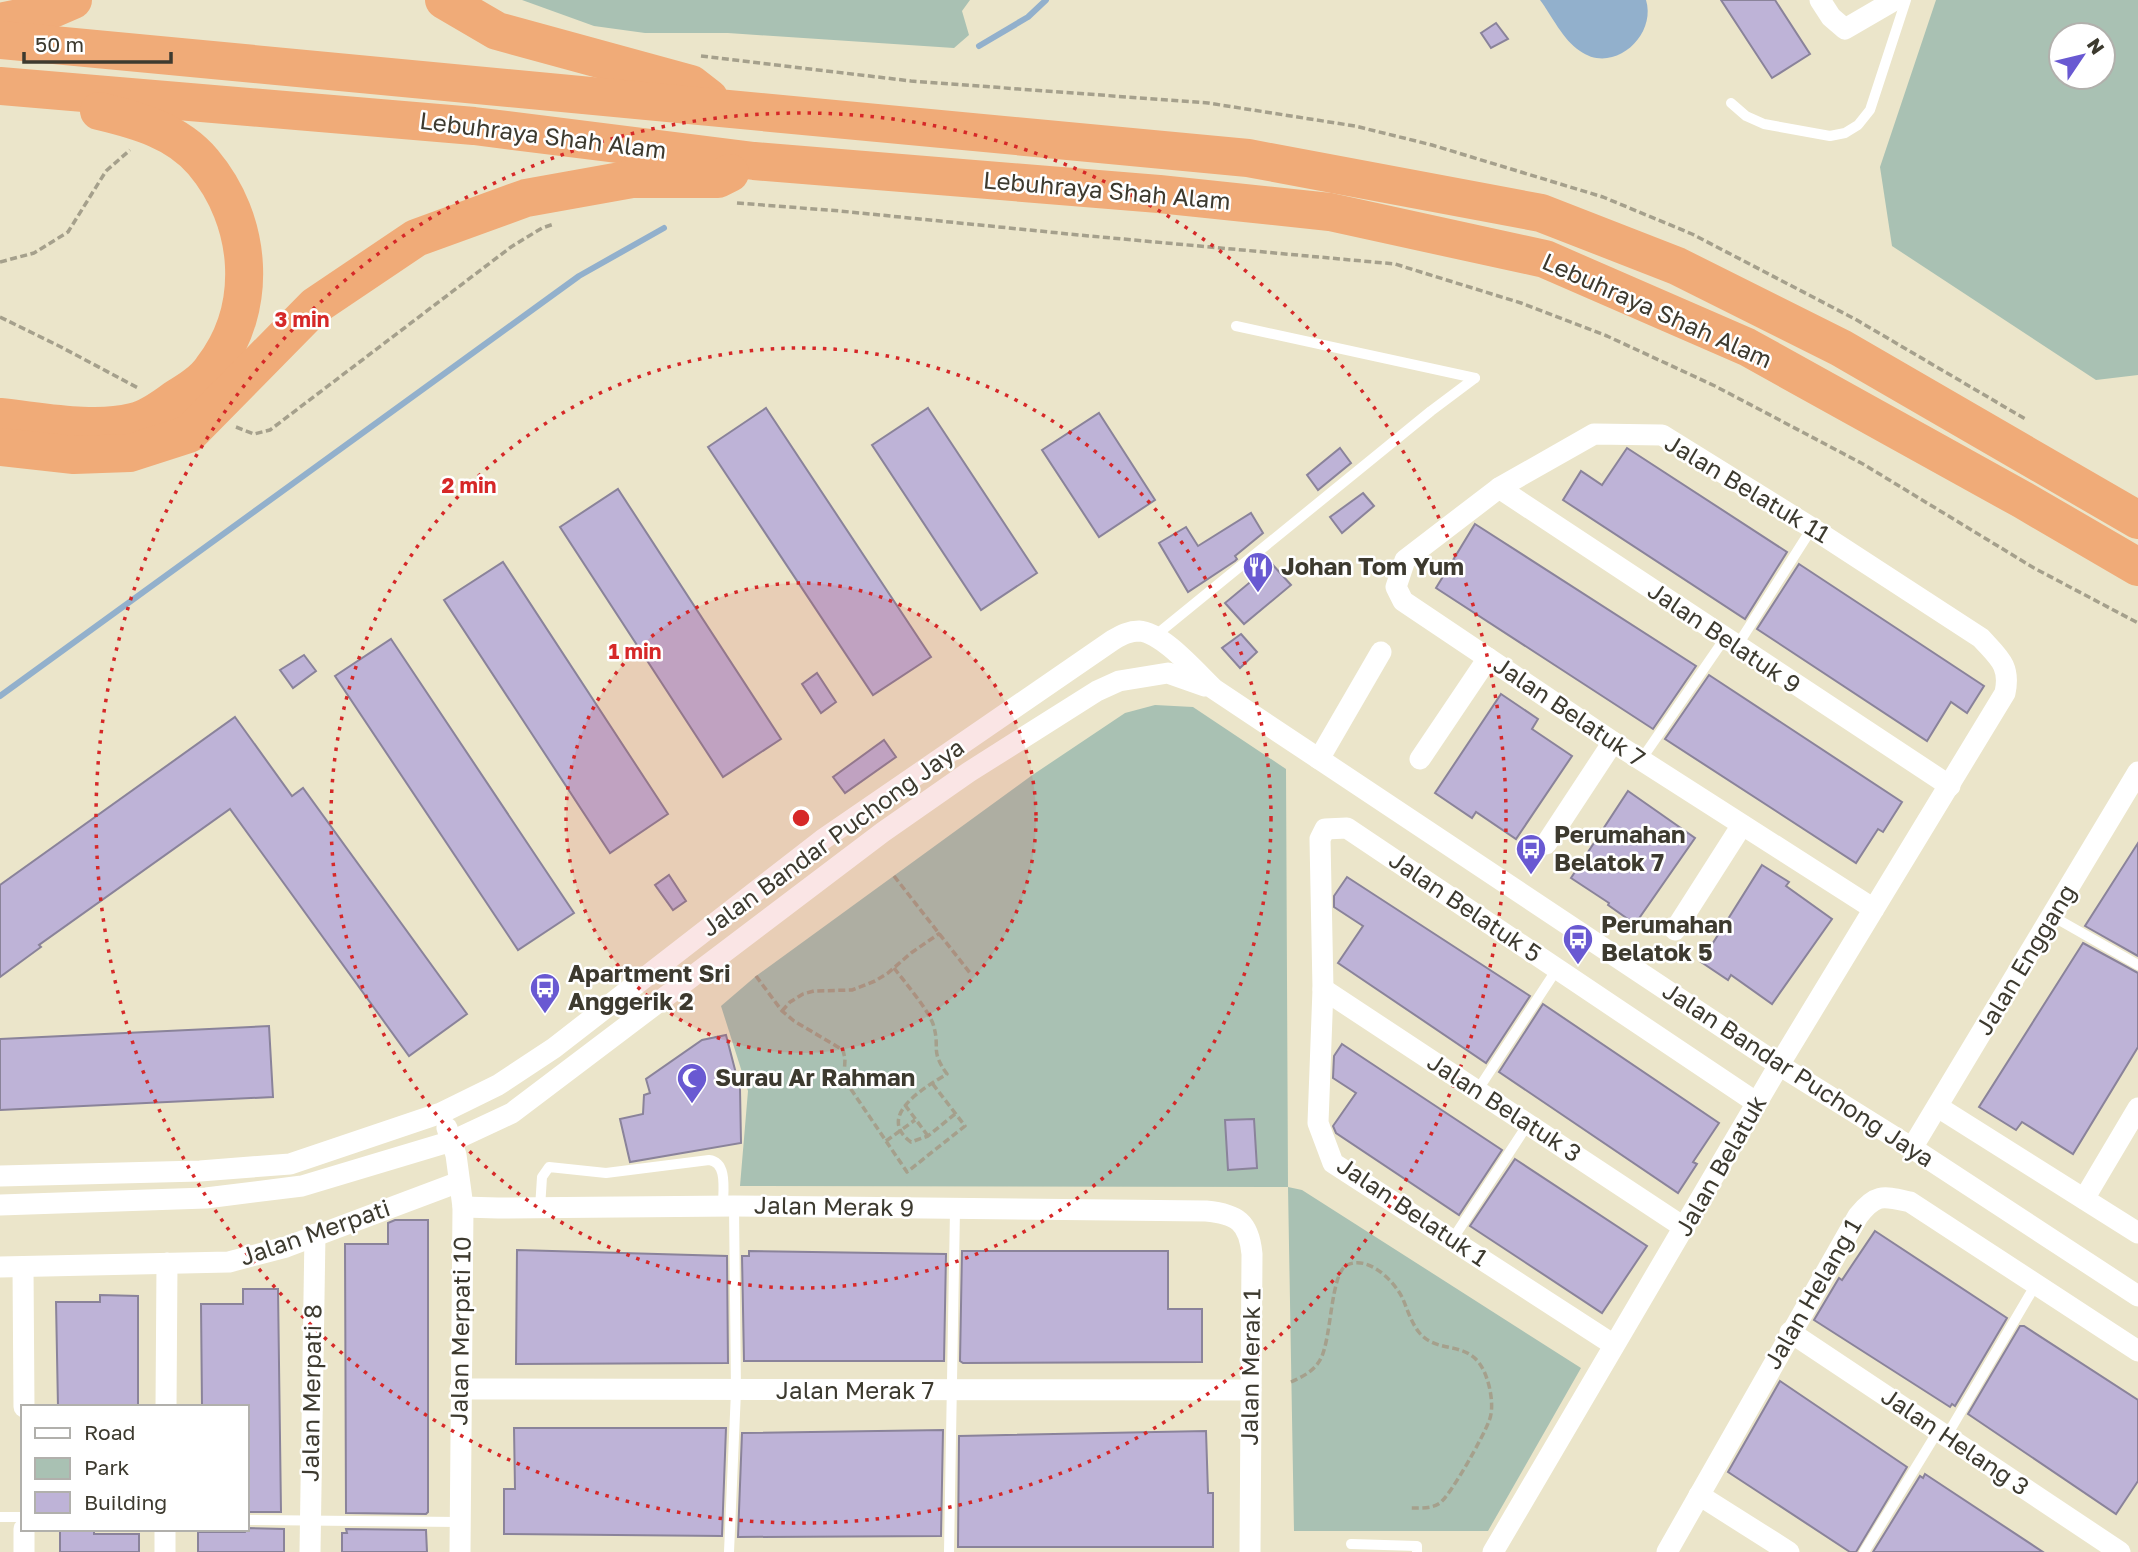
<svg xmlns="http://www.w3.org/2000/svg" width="2138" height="1552" font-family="'Golos Text',sans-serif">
<rect width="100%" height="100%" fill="#ebe5ca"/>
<g fill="#a9c1b3" fill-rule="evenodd">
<path d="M522,0H970L962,11L969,35L954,48L728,33H645L594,26Z"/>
<path d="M1936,0H2138V375L2096,380L1892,246L1880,167ZM2061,35H2103V77H2061Z"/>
<path d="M1155,705L1193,707L1286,769L1288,1187L1302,1190L1581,1368L1488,1531H1294L1288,1187L740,1186L748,1091L721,1006L756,976L1031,776L1125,713Z"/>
</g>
<path fill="#92b0cc" d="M1540,0H1646C1657,36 1613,75 1580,51C1563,40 1552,16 1540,0Z"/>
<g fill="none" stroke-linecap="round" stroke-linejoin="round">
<g stroke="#92b0cc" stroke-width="6">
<path d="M979,46L1028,17L1046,0"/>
<path d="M0,696L579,276L664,228"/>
</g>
</g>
<g fill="#beb3d7" stroke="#8a839a" stroke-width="2">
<path d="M1721,0H1775L1810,54L1772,78Z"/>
<path d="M1496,23L1508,39L1491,48L1481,33Z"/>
<path d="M766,408L931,657L873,695L708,447Z"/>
<path d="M928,408L1037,573L981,610L872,445Z"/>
<path d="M1099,413L1155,500L1099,537L1042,450Z"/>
<path d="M1340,448L1351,463L1318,490L1307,475Z"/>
<path d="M1627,448L1787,552L1745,619L1563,500L1581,471L1602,485Z"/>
<path d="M618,489L781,739L723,777L560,527Z"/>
<path d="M1363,493L1374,506L1342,533L1330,517Z"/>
<path d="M1251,513L1263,533L1235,556L1237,559L1235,561L1188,592L1159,543L1186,527L1198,546Z"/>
<path d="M1475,524L1696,666L1653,729L1436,588Z"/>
<path d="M503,562L668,814L610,853L444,600Z"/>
<path d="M1272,564L1291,585L1244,624L1225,603Z"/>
<path d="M1799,564L1984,686L1967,713L1951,702L1927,741L1757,629Z"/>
<path d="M1241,634L1257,652L1240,668L1222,648Z"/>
<path d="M391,639L574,913L518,950L335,676Z"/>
<path d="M304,655L316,671L293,688L280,670Z"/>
<path d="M817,673L836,702L821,713L802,684Z"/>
<path d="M1709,675L1902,802L1883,832L1878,829L1856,863L1665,739Z"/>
<path d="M1501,694L1538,719L1532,729L1572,756L1516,839L1476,812L1472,818L1435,793Z"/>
<path d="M235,717L292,796L303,788L467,1014L409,1056L230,809L39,945L41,947L0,977V885Z"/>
<path d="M884,740L896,757L845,793L833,777Z"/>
<path d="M1628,791L1695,838L1635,924L1608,905L1609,903L1571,878Z"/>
<path d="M2138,843V956L2085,926Z"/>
<path d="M1762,865L1789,882L1786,886L1832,919L1772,1004L1731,975L1728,980L1701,962Z"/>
<path d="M669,875L686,901L673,910L655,885Z"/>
<path d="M1347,877L1530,996L1486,1063L1338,963L1363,926L1334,907V896Z"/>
<path d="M2083,943L2138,973V1047L2073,1154L2022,1122L2016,1130L1979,1107Z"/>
<path d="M1543,1004L1719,1123L1693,1162L1697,1164L1678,1193L1499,1072Z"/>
<path d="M269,1026L273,1097L0,1110V1039Z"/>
<path d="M726,1035L740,1089L741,1143L630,1162L620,1119L643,1114L644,1095L650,1093L646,1079L702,1040Z"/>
<path d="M1342,1044L1502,1150L1459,1215L1336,1133L1333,1126L1356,1093L1333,1078L1334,1056Z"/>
<path d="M1254,1119L1257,1168L1228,1170L1225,1120Z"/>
<path d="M1515,1159L1647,1246L1602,1313L1470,1226Z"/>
<path d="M395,1220H428V1512L426,1514L346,1513L345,1244H388V1223Z"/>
<path d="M1875,1231L2007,1318L1955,1406L1952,1404L1950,1407L1814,1320L1839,1278L1842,1280Z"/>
<path d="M517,1250L727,1256L728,1363L516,1364Z"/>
<path d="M749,1251L946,1254L944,1361H744L742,1256H749Z"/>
<path d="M962,1251H1168V1309H1202V1362L963,1363L960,1361Z"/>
<path d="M243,1289H278L281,1512H247V1407H202L201,1304H243Z"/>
<path d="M100,1295L138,1296V1407H58L56,1302H100Z"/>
<path d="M2020,1326H2024L2138,1400V1481L2116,1514L1968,1414Z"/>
<path d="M1780,1381L1907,1467L1856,1552H1850L1728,1472Z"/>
<path d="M514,1428H726L722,1536L504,1534V1489H515Z"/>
<path d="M943,1430L941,1536L738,1537L742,1433Z"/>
<path d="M1206,1431L1208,1493H1213V1547H958L959,1436Z"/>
<path d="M1925,1474L2043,1552H1873L1920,1476L1923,1478Z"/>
<path d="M247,1528L284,1529V1552H198V1532H245Z"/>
<path d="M60,1529H94V1534H139V1552H60Z"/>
<path d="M346,1529L426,1530L427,1552H342V1533H347Z"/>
</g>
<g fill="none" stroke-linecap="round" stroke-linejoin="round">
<g stroke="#a5a08c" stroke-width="3.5" stroke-dasharray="7 3.5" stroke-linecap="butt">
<path d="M701,56L911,81L1208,103L1355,126L1432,145L1603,197L1692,234L1855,319L2027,420"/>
<path d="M737,203L840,211L1079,235L1395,264L1521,303L1607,336L1715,386L1863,464L2034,568L2138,623"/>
<path d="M0,262L34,253L68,232L106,171L130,150"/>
<path d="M0,317L61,347L140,389"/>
<path d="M236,427L254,434L270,430L511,247L542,228L554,224"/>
<path d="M894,876L970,973"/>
<path d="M894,968C904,981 931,1013 934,1027C940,1050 930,1050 947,1074C925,1087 875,1116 911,1142L928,1136L955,1114"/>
<path d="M756,976L782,1011L794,1021L843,1050L845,1059L844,1079L907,1172L965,1126L932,1083"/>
<path d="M782,1011L790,1002L803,994L814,991L852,990L875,981L888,973L911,953L940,933"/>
<path d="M905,1105L928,1136"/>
<path d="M886,1141L915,1120"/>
<path d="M1291,1382C1302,1377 1314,1371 1320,1360C1332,1340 1330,1273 1347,1265C1368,1255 1393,1280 1402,1297C1407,1308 1410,1320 1418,1331C1438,1358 1473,1335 1487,1379C1491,1390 1494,1410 1489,1421C1483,1437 1452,1493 1440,1503C1432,1509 1419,1508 1409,1508"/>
</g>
<g stroke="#fff" stroke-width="10">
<path d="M1731,103L1746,116L1764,124L1830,136L1845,133L1858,125L1870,110L1906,0"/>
<path d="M1236,326L1475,378"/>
<path d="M1156,635L1431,411L1475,378"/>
<path d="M1737,646L1812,528"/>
<path d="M1641,760L1725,638"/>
<path d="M2052,916L2138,965"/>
<path d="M1477,1091L1557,969"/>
<path d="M540,1208L542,1177L549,1167L606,1173L709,1160C728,1162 723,1191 723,1206"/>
<path d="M1452,1240L1528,1124"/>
<path d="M1946,1437L2036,1284"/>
<path d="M0,1517H23"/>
<path d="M247,1520L459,1522"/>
<path d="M1351,1544L1417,1546V1552"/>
<path d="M729,1552L736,1391L734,1206"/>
<path d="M949,1552L955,1210"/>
<path d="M1864,1552L1938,1431"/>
</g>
<g stroke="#fff" stroke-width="21">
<path d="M1820,0L1831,17L1845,29L1895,0"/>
<path d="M1499,488L1950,786"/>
<path d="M1319,759L1381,652"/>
<path d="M1420,759L1488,658"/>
<path d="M1546,844L1613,742"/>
<path d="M1675,930L1742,825"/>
<path d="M1323,989L1685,1228"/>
<path d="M1938,1107L2138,1233"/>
<path d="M447,1128L456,1155L463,1207L460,1552"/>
<path d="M1912,1148L2138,772"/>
<path d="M0,1176L200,1171L290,1164L441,1113L498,1085L554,1048L822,840L1113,640C1122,635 1129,631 1139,631C1162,632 1197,673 1214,689L1779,1065L1912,1148L2138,1296"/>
<path d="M2084,1199L2138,1108"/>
<path d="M0,1205L206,1198L302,1186L452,1141L512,1113L883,832L969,772L1097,691L1119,681L1168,673L1205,686"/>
<path d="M463,1207L498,1208L734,1206L1206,1211C1237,1214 1249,1222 1252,1254L1250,1552"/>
<path d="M0,1267L229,1262L286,1247L459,1182"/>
<path d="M23,1267L24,1407"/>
<path d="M1790,1332L2120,1552"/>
<path d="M1614,1345L1333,1163L1318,1123L1323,989L1320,839L1325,829L1347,828L1757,1103"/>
<path d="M460,1389L1251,1390"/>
<path d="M166,1407L167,1263"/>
<path d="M1699,1495L1789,1552"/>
<path d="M24,1529V1552"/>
<path d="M165,1552V1529"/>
<path d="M310,1552L315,1234"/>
<path d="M1493,1552L1779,1065L2005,693C2011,665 1998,657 1981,638L1812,528L1662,435L1594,434L1499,488L1405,560L1396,587L1403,601L1613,742L1874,909"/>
<path d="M1667,1552L1858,1216C1876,1193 1883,1196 1910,1202L2138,1351"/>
</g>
<g stroke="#f0ab78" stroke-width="38">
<path d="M444,0L497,31L691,84L709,98"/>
<path d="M0,22L43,13L73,0"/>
<path d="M0,40L1248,158L1541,213L1677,266L1841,348L2138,520"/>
<path d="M0,86L474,126L754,161L1159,194L1330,212L1545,259L1747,347L2023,500L2138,567"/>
<path d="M0,417C40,421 94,432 133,422C148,419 163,408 175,399C188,391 203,382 212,369C260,307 252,220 203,162C177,131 137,120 99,111"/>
<path d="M0,447L74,455L130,453L189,434L315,306L416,238L526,198L632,179H718L730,173"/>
</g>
</g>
<circle cx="801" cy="818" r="235" fill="#d62828" fill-opacity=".12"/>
<g fill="none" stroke="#d62828" stroke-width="3.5" stroke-dasharray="3.5 7">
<circle cx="801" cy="818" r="235"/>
<circle cx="801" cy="818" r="470"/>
<circle cx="801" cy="818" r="705"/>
</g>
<defs>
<g id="restaurant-pin" transform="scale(1.575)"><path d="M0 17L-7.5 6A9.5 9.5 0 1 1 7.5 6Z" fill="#6959d2" stroke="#fff"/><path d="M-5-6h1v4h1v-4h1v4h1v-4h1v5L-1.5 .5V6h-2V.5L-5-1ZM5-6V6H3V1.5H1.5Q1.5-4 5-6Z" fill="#fff"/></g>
<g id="bus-pin" transform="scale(1.575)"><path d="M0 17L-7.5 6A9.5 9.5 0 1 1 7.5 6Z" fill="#6959d2" stroke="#fff"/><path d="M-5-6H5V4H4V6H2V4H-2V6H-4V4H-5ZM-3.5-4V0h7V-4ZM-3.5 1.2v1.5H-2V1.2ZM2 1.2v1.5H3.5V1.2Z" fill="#fff"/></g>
<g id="mosque-pin" transform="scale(1.575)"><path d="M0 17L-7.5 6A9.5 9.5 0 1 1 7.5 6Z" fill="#6959d2" stroke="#fff"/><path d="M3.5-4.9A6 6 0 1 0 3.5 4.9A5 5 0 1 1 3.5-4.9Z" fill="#fff"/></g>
</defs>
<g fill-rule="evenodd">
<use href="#restaurant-pin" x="1258" y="567"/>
<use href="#bus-pin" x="1531" y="849"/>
<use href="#bus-pin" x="1578" y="939"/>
<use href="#bus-pin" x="545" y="988"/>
<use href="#mosque-pin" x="692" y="1078"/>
</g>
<g text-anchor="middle" stroke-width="5" stroke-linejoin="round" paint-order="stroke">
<g font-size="24" fill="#3d3a2f" stroke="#fff">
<text transform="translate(543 136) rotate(7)" y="8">Lebuhraya Shah Alam</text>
<text transform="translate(1107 191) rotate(5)" y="8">Lebuhraya Shah Alam</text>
<text transform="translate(1657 311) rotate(24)" y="8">Lebuhraya Shah Alam</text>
<text transform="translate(1747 489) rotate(31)" y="8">Jalan Belatuk 11</text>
<text transform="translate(1724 638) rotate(34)" y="8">Jalan Belatuk 9</text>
<text transform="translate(1569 712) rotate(34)" y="8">Jalan Belatuk 7</text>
<text transform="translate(833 838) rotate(-36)" y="8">Jalan Bandar Puchong Jaya</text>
<text transform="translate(1465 907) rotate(34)" y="8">Jalan Belatuk 5</text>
<text transform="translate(2026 960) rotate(-59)" y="8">Jalan Enggang</text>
<text transform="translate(1798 1075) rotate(33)" y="8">Jalan Bandar Puchong Jaya</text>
<text transform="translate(1504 1108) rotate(33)" y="8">Jalan Belatuk 3</text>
<text transform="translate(1721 1166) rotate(-60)" y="8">Jalan Belatuk</text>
<text transform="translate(834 1207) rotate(1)" y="8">Jalan Merak 9</text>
<text transform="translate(1412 1212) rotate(34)" y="8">Jalan Belatuk 1</text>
<text transform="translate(315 1233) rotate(-19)" y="8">Jalan Merpati</text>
<text transform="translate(1813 1294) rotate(-60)" y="8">Jalan Helang 1</text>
<text transform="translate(461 1331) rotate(-89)" y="8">Jalan Merpati 10</text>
<text transform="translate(1251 1367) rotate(-89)" y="8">Jalan Merak 1</text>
<text x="855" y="1399">Jalan Merak 7</text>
<text transform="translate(312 1393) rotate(-89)" y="8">Jalan Merpati 8</text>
<text transform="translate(1955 1442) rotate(34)" y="8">Jalan Helang 3</text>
</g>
<g font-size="24" font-weight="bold" fill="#3d3a2f" stroke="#fff" text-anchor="start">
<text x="1281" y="575">Johan Tom Yum</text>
<text x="1554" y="843">Perumahan<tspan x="1554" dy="28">Belatok 7</tspan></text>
<text x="1601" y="933">Perumahan<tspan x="1601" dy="28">Belatok 5</tspan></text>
<text x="568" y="982">Apartment Sri<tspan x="568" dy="28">Anggerik 2</tspan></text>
<text x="715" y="1086">Surau Ar Rahman</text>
</g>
</g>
<circle cx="801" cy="818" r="10" fill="#d62828" stroke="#fff" stroke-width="3.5"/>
<g font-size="21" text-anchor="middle" font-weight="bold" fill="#d62828" stroke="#fff" stroke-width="5" stroke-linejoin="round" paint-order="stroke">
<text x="302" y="327">3 min</text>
<text x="469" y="493">2 min</text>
<text x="635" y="659">1 min</text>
</g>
<rect x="21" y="1405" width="228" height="126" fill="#ffffff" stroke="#b1b0ac" stroke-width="2"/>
<rect x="35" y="1428" width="35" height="10" fill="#ffffff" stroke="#b1b0ac" stroke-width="2"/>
<text x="84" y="1440" font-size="21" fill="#3d3a2f">Road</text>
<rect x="35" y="1458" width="35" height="21" fill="#a9c1b3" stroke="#b1b0ac" stroke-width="2"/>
<text x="84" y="1475" font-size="21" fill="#3d3a2f">Park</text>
<rect x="35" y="1492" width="35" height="21" fill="#beb3d7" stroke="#b1b0ac" stroke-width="2"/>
<text x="84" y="1510" font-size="21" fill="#3d3a2f">Building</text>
<g transform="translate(2082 56) rotate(55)"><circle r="33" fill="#ffffff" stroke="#b1b0ac" stroke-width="2"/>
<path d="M0-5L12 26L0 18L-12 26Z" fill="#6959d2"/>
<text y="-10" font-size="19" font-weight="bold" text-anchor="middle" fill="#3d3a2f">N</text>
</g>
<path d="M24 52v10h147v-10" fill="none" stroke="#3d3a2f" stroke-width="3.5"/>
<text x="35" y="52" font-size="21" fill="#3d3a2f" stroke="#ffffff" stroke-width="5" paint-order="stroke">50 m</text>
</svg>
